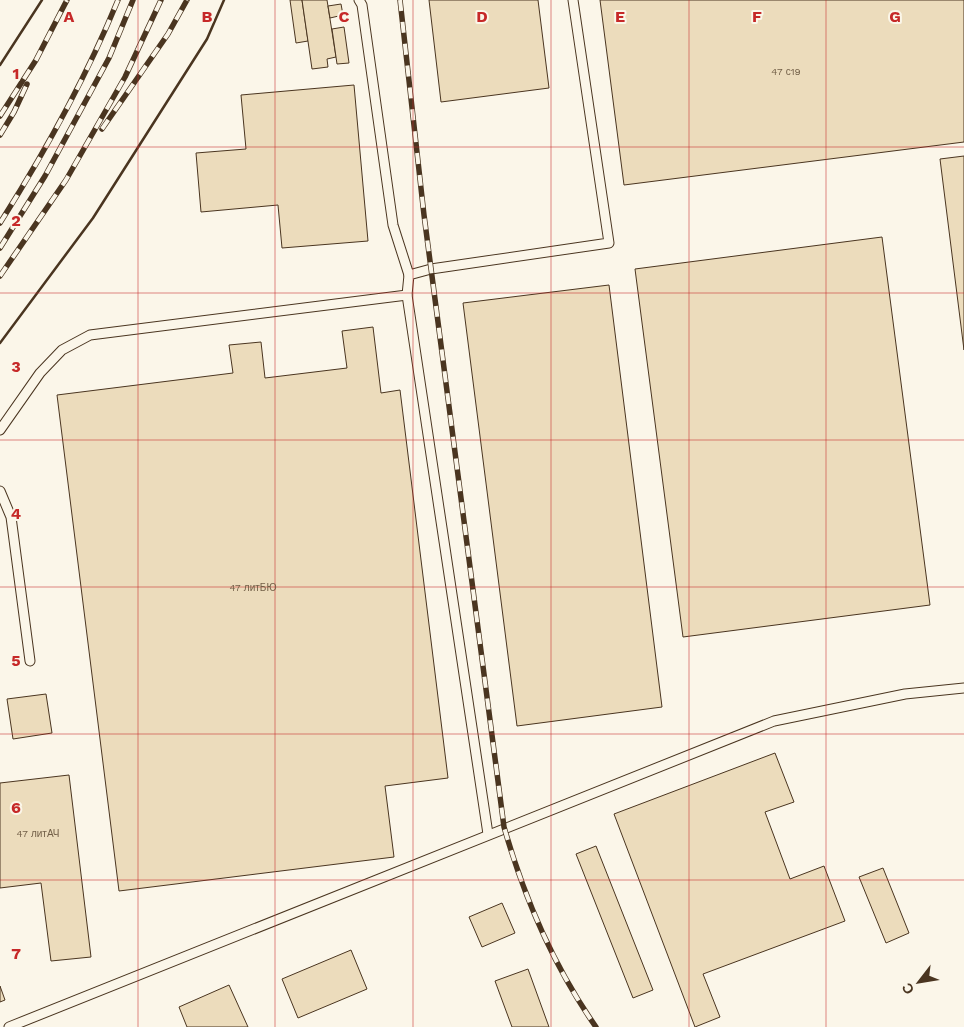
<svg xmlns="http://www.w3.org/2000/svg" width="964" height="1027" font-family="'Work Sans',sans-serif">
<rect width="100%" height="100%" fill="#fbf6e9"/>
<g fill="#ecdcbc" stroke="#4a3520">
<path d="M290,0H302L308,41L296,43Z"/>
<path d="M302,0H327L336,57L327,59L328,67L312,69Z"/>
<path d="M429,0H538L549,88L441,102Z"/>
<path d="M600,0H964V142L624,185Z"/>
<path d="M341,4L343,15L330,18L328,6Z"/>
<path d="M344,27L349,63L337,64L332,29Z"/>
<path d="M354,85L368,241L282,248L278,205L201,212L196,153L246,149L241,95Z"/>
<path d="M964,156V350L940,159Z"/>
<path d="M882,237L930,605L683,637L635,269Z"/>
<path d="M609,285L662,707L517,726L463,303Z"/>
<path d="M373,327L381,393L400,390L448,778L385,786L394,857L119,891L57,395L233,373L229,345L261,342L265,378L347,368L342,331Z"/>
<path d="M46,694L52,733L13,739L7,699Z"/>
<path d="M775,753L794,802L765,812L790,879L824,866L845,921L703,974L720,1017L695,1027L614,814Z"/>
<path d="M69,775L91,957L51,961L41,883L0,888V783Z"/>
<path d="M596,846L653,990L633,998L576,854Z"/>
<path d="M883,868L909,933L886,943L859,877Z"/>
<path d="M502,903L515,933L482,947L469,917Z"/>
<path d="M351,950L367,989L298,1018L282,979Z"/>
<path d="M528,969L549,1027H512L495,981Z"/>
<path d="M229,985L248,1027H187L179,1007Z"/>
<path d="M0,986L5,1000L0,1002Z"/>
</g>
<g fill="none" stroke-linecap="round" stroke-linejoin="round">
<g stroke="#4a3520" stroke-width="11">
<g id="lane">
<path d="M359,0L362,5L393,225L409,275"/>
<path d="M0,430L40,373L62,350L90,335L407,295"/>
<path d="M0,491L11,517L30,661"/>
<path d="M488,834L407,295L409,275L431,269L609,243L573,0"/>
<path d="M9,1027L774,721L905,694L964,688"/>
</g>
</g>
<use href="#lane" stroke="#fbf6e9" stroke-width="9"/>
<g stroke="#4a3520" stroke-width="5.5">
<g id="rail">
<path d="M400,0L424,215L504,827C524,897 554,967 596,1027"/>
<path d="M0,116L36,60L67,0"/>
<path d="M102,129L168,34L187,0"/>
<path d="M0,135L14,112L27,84"/>
<path d="M0,223C45,152 86,78 118,0"/>
<path d="M0,248L45,176L109,58L133,0"/>
<path d="M0,276L66,180L125,77L161,0"/>
</g>
</g>
<use href="#rail" stroke="#fbf6e9" stroke-width="4" stroke-dasharray="11" stroke-linecap="butt"/>
<g stroke="#4a3520" stroke-width="2.5">
<path d="M0,65L42,0"/>
<path d="M0,343L93,218L207,39L224,0"/>
</g>
</g>
<path fill="none" stroke="#c62828" stroke-width="1" stroke-opacity="0.55" d="M138,0V1027M275,0V1027M413,0V1027M551,0V1027M689,0V1027M826,0V1027M0,147H964M0,293H964M0,440H964M0,587H964M0,734H964M0,880H964"/>
<g text-anchor="middle" stroke-width="4" stroke-linejoin="round" paint-order="stroke">
<g font-size="10" fill="#725f47">
<text x="786" y="75">47 с19</text>
<text x="253" y="591">47 литБЮ</text>
<text x="38" y="837">47 литАЧ</text>
</g>
</g>
<g font-size="16" text-anchor="middle" font-weight="bold" fill="#c62828" stroke="#fbf6e9" stroke-width="4" stroke-linejoin="round" paint-order="stroke">
<text x="69" y="22">A</text>
<text x="207" y="22">B</text>
<text x="344" y="22">C</text>
<text x="482" y="22">D</text>
<text x="620" y="22">E</text>
<text x="757" y="22">F</text>
<text x="895" y="22">G</text>
<text x="16" y="79">1</text>
<text x="16" y="226">2</text>
<text x="16" y="372">3</text>
<text x="16" y="519">4</text>
<text x="16" y="666">5</text>
<text x="16" y="813">6</text>
<text x="16" y="959">7</text>
</g>
<g transform="translate(919 982) rotate(239)" stroke="#fbf6e9" stroke-width="4" paint-order="stroke">
<path d="M0-4L9 19L0 12L-9 19Z" fill="#4a3520"/>
<text y="-8" font-size="14" font-weight="bold" text-anchor="middle" fill="#4a3520">С</text>
</g>
</svg>
